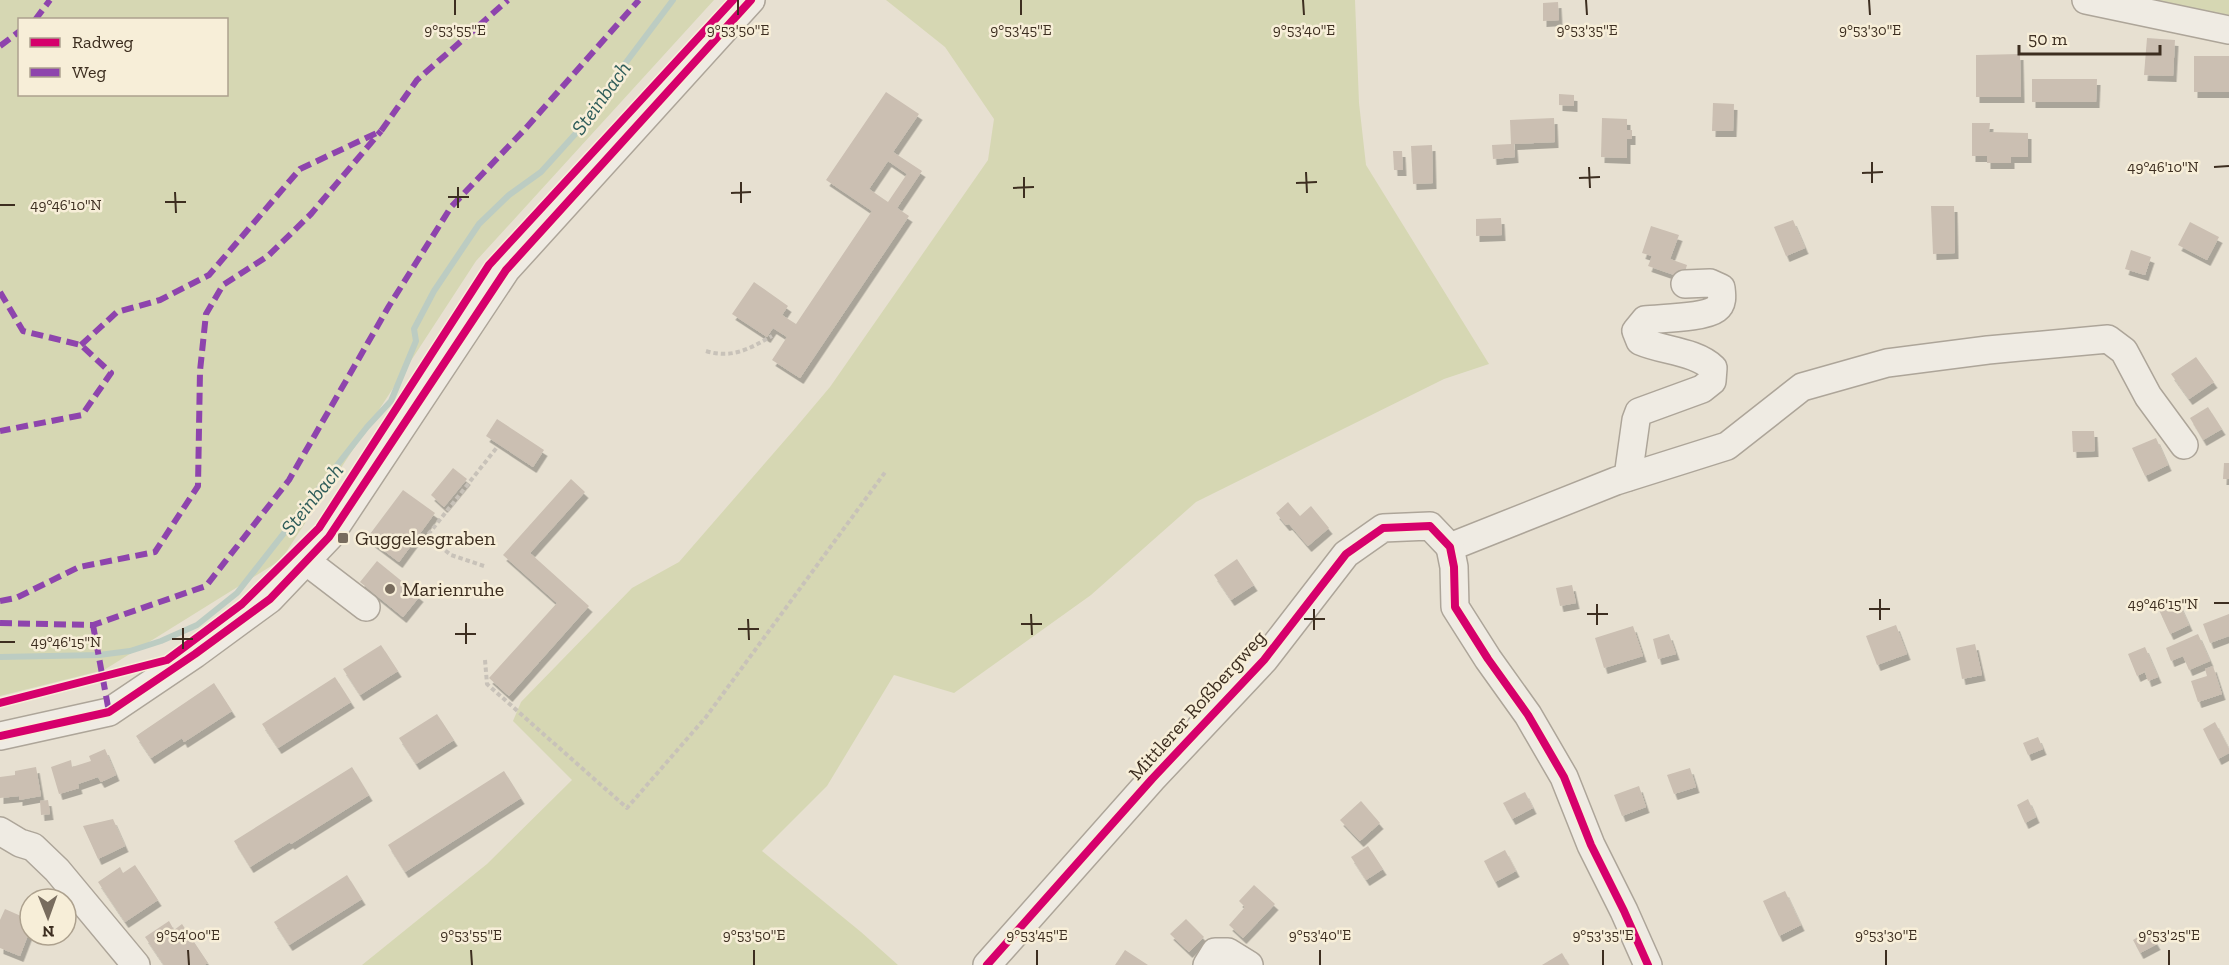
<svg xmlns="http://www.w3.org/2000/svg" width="2229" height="965" font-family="'Zilla Slab',serif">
<defs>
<filter id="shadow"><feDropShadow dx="3.5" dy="6" stdDeviation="0" flood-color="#0004"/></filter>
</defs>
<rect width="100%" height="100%" fill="#e7e0d1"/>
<g fill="#d6d7b3" fill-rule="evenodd">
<path d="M0,0H714L476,261L281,560L104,670L0,696ZM20,20H226V94H20Z"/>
<path d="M886,0H1355L1359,103L1366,165L1489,364L1444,379L1196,502L1091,595L954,693L894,675L827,786L762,851L861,932L898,965H362L487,864L572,780L513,721L521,702L632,588L679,562L792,432L830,387L988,160L994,119L945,47Z"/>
<path d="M2126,0H2229V17Z"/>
</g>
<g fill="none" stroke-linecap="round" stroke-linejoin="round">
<path stroke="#bcccc2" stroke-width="6" d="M0,657L99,655L130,651L161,641L197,625L237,593L367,427L391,401L416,341L414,329L434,291L479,224L509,195L541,172L587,121L615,77L673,0"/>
</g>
<g fill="#cbbfb2" fill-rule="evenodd" filter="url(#shadow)">
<path d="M1558,2L1559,20L1543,21V3Z"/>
<path d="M2147,38L2175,40L2173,76L2144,75Z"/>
<path d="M2020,54L2021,97H1976V55Z"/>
<rect x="2194" y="56" width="35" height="36"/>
<path d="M2032,79H2097L2096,102H2032Z"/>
<path d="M886,92L919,114L893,152L922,171L897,208L909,216L800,378L772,360L787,337L773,328L767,337L732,314L754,282L788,306L782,315L796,324L872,211L826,180ZM888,161L907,174L888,202L869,189Z"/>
<path d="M1559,94L1574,95V106L1559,105Z"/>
<path d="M1713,103L1734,104L1733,131H1712Z"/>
<path d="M1554,118L1555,142L1514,144L1515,157L1493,159L1492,145L1511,144L1510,120Z"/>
<path d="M1602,118L1627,119V130H1632V139H1627V158L1601,157Z"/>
<path d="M1972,123H1990L1989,132L2028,133V157H2011V163H1987V156H1972Z"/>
<path d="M1432,145L1433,183L1413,184L1411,146Z"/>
<path d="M1393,151H1402L1403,170H1394Z"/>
<path d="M1931,206H1954L1955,253L1933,254Z"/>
<path d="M1501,218L1502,235L1476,236V219Z"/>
<path d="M1793,220L1805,248L1786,256L1774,227Z"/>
<path d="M2190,222L2219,237L2207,260L2178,245Z"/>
<path d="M1651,226L1679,235L1670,259L1687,265L1683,278L1648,266L1652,256L1642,253Z"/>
<path d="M2131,250L2151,257L2145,275L2125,269Z"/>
<path d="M2196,357L2214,382L2189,399L2171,374Z"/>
<path d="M2208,407L2222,429L2203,440L2190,418Z"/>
<path d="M497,419L544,450L533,467L486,436Z"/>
<path d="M2072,431H2094L2095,451L2073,452Z"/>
<path d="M2156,438L2168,465L2145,476L2132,448Z"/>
<path d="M2224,463H2229V479H2223Z"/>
<path d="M453,468L467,479L444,507L431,495Z"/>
<path d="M571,479L585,492L530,553L589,606L509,696L489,678L557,603L503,555Z"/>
<path d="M403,490L435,513L399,562L367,538Z"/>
<path d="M1288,502L1300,516L1311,506L1329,528L1308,546L1289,524L1286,525L1276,513Z"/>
<path d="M1237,559L1254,585L1231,600L1214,575Z"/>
<path d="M377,561L420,596L403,617L360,582Z"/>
<path d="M1572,585L1576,603L1560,606L1556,588Z"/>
<path d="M2178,601L2189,625L2170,634L2159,610Z"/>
<path d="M2229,614V636L2210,643L2203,624Z"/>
<path d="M1896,625L1907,654L1877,665L1866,636Z"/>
<path d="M1633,626L1643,656L1604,668L1595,638Z"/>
<path d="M1669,634L1676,654L1658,659L1653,639Z"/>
<path d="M2198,634L2210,661L2189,670L2183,656L2171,661L2166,648Z"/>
<path d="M1975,644L1982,675L1962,679L1956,648Z"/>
<path d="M381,645L398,671L360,695L343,669Z"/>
<path d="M2145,647L2158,677L2148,681L2145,672L2137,676L2128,654Z"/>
<path d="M2213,666L2222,694L2198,702L2191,681L2207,676L2205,669Z"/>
<path d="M335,677L351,702L278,748L262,724Z"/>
<path d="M214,683L232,711L184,742L182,738L151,758L136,736Z"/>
<path d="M437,714L454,740L416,764L399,738Z"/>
<path d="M2215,722L2229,749V753L2218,759L2203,729Z"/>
<path d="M2038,737L2043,749L2028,755L2023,743Z"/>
<path d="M105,749L116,775L101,782L98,777L78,784L79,788L59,794L51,767L71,760L72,767L91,761L89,756Z"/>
<path d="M36,767L41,796L19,800V796L0,798V777L15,775V771Z"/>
<path d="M352,767L369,795L291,844L290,842L250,867L234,841Z"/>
<path d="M1690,768L1696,787L1674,794L1667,775Z"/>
<path d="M504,771L521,798L405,872L388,845Z"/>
<path d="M1639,786L1646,807L1622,816L1614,795Z"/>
<path d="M1525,792L1533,808L1512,819L1503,803Z"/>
<path d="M2028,799L2036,817L2025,823L2017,805Z"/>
<path d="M48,800L50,814L41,815L40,801Z"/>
<path d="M1361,801L1380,823L1360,841L1340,820Z"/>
<path d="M113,819L125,846L98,859L83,826Z"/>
<path d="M1368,846L1383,869L1366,880L1351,857Z"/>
<path d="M1505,850L1516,871L1495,882L1484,861Z"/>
<path d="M135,865L158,900L125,922L98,882L120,867L123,873Z"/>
<path d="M347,875L362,899L289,945L274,922Z"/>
<path d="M1254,885L1275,904L1243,938L1229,925L1245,907L1239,901Z"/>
<path d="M1785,891L1801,925L1779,936L1763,901Z"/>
<path d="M5,909L30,920V930L20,956L0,948V920Z"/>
<path d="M1186,919L1204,937L1189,952L1170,934Z"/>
<path d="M169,921L174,930L182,924L208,963L204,965H164L145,937Z"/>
<path d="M2149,930L2157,944L2140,953L2133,940Z"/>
<path d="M1125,950L1148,965H1115Z"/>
<path d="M1562,953L1569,965H1542Z"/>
</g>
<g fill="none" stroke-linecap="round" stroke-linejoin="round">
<g stroke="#ada599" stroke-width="30">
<g id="minor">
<path d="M2086,0L2229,30"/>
<path d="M1628,477L1636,420L1639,412L1702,389L1712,381L1713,368C1695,351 1663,351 1640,341L1636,331L1645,320C1661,318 1704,318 1716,309C1723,304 1722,296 1721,288L1710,283L1685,284"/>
<path d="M1450,547L1616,481L1727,446L1802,387L1887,363L1988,350L2108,339L2124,351L2148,396L2184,445"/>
<path d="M1450,547L1454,567L1455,607L1488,659L1528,715L1564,777L1591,845L1624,911L1648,965"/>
<path d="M306,561L366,607"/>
<path d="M0,736L109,712L195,654L270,599L329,537L506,270L751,0"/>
<path d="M0,831L20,843L33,847L57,870L136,965"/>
<path d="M987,965L1152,779L1264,660L1346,554L1383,528L1430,526L1450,547"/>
<path d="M1207,965L1215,952H1228L1249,965"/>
</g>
</g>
<g stroke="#c8c2b9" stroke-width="4" stroke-dasharray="4.5 3" stroke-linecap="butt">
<path d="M706,351C732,359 749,349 772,336"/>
<path d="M484,566L451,555L427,536L498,446"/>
<path d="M485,660L487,684L627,808L706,717L886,471"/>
</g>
<use href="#minor" stroke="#efebe3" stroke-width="27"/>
<g stroke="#8e44ad" stroke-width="6" stroke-dasharray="12 6" stroke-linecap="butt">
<path d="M35,20L50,0"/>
<path d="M0,46L20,31"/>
<path d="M0,292L23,331L81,345L111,373L82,415L0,431"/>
<path d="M81,345L117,312L160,300L209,275L300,169L381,131L417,80L508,0"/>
<path d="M0,601L16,598L79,567L155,552L198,486L200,371L206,314L223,285L268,256L311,214L381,131"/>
<path d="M0,623L93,625L206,586L289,480L389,306L451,207L526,128L639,0"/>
<path d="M93,625L109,712"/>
</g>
<g stroke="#f7eed8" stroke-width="11">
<g id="cycleway">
<path d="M0,703L167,660L242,604L319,528L489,265L733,0"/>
<path d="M0,736L109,712L195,654L270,599L329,537L506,270L751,0"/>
<path d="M987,965L1152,779L1264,660L1346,554L1383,528L1430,526L1450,547L1454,567L1455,607L1488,659L1528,715L1564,777L1591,845L1624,911L1648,965"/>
</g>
</g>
<use href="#cycleway" stroke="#d6006c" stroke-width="8"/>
</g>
<path fill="none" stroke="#3d2e20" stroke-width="2" d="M455,0V15M738,0V15M1021,0V15M1303,0L1304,15M1586,0L1587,15M1869,0L1870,15M1872,162V183M1589,167L1590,188M2214,167L2229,166M1306,172L1307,193M1862,173L1883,172M1024,177V198M1579,178L1600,177M741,182V203M1296,183L1317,182M458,187V208M1013,188L1034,187M175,192L176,213M731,193L751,192M448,197H469M165,202H186M0,205H15M1880,599V620M2214,603H2229M1597,604V625M1314,609V630M1869,609H1890M1031,614L1032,635M1587,614H1608M748,619L749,640M1304,619H1325M466,623V644M1021,624H1042M183,628V649M738,629H759M455,634H476M172,639H193M0,642H15M188,950L189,965M471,950L472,965M754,950V965M1037,950V965M1320,950V965M1603,950V965M1886,950V965M2169,950V965"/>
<g fill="#786c5e" stroke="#f7eed8" stroke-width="2">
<rect x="337" y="532" width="12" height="12" rx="3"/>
<circle cx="390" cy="589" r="6"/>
</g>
<g text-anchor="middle" stroke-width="5" stroke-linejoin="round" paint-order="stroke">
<g font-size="20" fill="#3d2e20" stroke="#f7eed8" text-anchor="start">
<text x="355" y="545">Guggelesgraben</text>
<text x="402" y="596">Marienruhe</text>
</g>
<g font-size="20" fill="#3d2e20" stroke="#f7eed8">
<text transform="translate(1197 705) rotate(-48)" y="7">Mittlerer Roßbergweg</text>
</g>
<g font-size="21" font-style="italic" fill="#2f5d5a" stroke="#f7eed8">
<text transform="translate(601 98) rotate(-54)" y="7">Steinbach</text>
<text transform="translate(312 499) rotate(-51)" y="7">Steinbach</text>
</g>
</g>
<g font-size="15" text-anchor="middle" fill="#3d2e20" stroke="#f7eed8" stroke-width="5" stroke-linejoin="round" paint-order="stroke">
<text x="455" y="35">9°53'55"E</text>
<text x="738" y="35">9°53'50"E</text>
<text x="1021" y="35">9°53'45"E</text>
<text x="1304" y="35">9°53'40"E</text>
<text x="1587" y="35">9°53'35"E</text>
<text x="1870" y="35">9°53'30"E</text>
<text x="2163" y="172">49°46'10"N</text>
<text x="66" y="210">49°46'10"N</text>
<text x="2163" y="609">49°46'15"N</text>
<text x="66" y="647">49°46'15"N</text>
<text x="188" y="940">9°54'00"E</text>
<text x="471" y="940">9°53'55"E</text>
<text x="754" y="940">9°53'50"E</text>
<text x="1037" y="940">9°53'45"E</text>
<text x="1320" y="940">9°53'40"E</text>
<text x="1603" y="940">9°53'35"E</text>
<text x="1886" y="940">9°53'30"E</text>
<text x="2169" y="940">9°53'25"E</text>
</g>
<rect x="18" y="18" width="210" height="78" fill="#f7eed8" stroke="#ada18e" stroke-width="1.5"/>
<rect x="30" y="38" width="30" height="9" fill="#d6006c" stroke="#ada18e" stroke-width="1.5"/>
<text x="72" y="48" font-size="18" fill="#3d2e20">Radweg</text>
<rect x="30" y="68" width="30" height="9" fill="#8e44ad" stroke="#ada18e" stroke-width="1.5"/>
<text x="72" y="78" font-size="18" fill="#3d2e20">Weg</text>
<g transform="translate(48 917) rotate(179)"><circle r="28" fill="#f7eed8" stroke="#ada18e" stroke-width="1.5"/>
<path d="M0-4.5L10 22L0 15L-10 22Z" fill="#786c5e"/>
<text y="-9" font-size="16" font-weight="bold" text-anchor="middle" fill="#3d2e20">N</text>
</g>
<path d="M2019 45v9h141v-9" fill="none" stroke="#3d2e20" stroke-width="3"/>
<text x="2028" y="45" font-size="18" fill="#3d2e20" stroke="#f7eed8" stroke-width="4.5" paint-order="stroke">50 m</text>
</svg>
